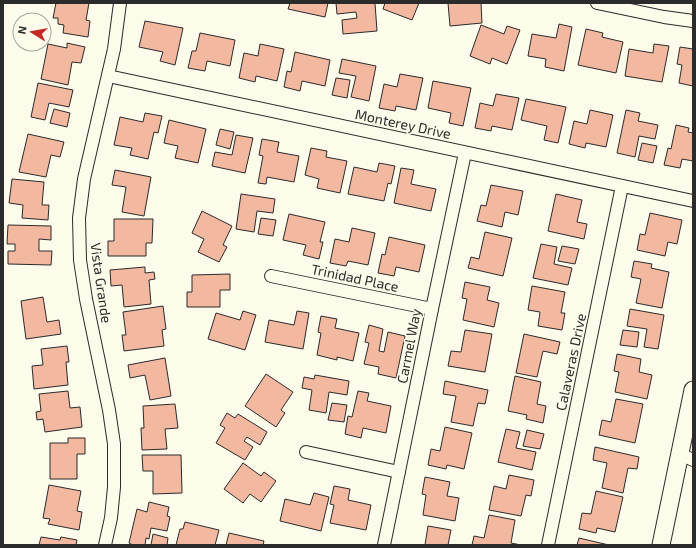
<svg xmlns="http://www.w3.org/2000/svg" width="696" height="548" font-family="'Exo 2',sans-serif">
<rect width="100%" height="100%" fill="#fdfbea"/>
<g fill="#f2b8a0" stroke="#2b2b2b">
<path d="M56,3H89L86,20L90,21L88,37L63,33L64,25L58,24V18H53Z"/>
<path d="M290,3H328L325,17L288,9Z"/>
<path d="M336,3H375L377,31L343,34L342,20L357,18L356,12L337,14Z"/>
<path d="M385,3H419L412,20L383,9Z"/>
<path d="M448,3H481L482,23L450,26Z"/>
<path d="M145,21L183,28L175,65L160,61L163,52L139,47Z"/>
<path d="M559,24L572,27L564,71L545,67L546,59L528,56L532,34L556,38Z"/>
<path d="M481,25L504,34L507,26L520,30L507,64L492,58L490,64L470,56Z"/>
<path d="M586,29L603,33L602,37L623,42L616,73L578,65Z"/>
<path d="M200,33L235,40L230,66L207,61L205,71L188,68L192,51H196Z"/>
<path d="M67,43L85,47L81,63L72,62L68,85L41,79L48,44L67,48Z"/>
<path d="M260,44L284,49L277,81L256,76L255,82L239,78L244,53L258,56Z"/>
<path d="M654,44L669,46L662,82L625,76L629,49L653,53Z"/>
<path d="M680,47L693,49V86L679,83L682,65L677,64Z"/>
<path d="M295,52L330,60L325,86L302,81L300,91L284,87L287,71L291,72Z"/>
<path d="M342,59L376,66L369,101L351,97L356,76L339,73Z"/>
<path d="M400,74L423,78L416,110L396,106L395,111L379,108L384,84L397,87Z"/>
<path d="M336,78L350,80L347,98L332,95Z"/>
<path d="M433,81L471,88L463,126L449,123L451,113L428,108Z"/>
<path d="M38,83L73,90L69,107L49,103L45,120L31,117Z"/>
<path d="M496,94L519,98L512,130L492,126L491,131L475,128L480,103L493,106Z"/>
<path d="M526,99L566,107L558,143L544,140L547,126L521,120Z"/>
<path d="M54,109L70,113L67,127L50,123Z"/>
<path d="M590,110L613,115L606,147L586,143L585,148L569,144L574,121L587,124Z"/>
<path d="M626,110L640,113L638,121L658,125L655,139L639,136L635,157L617,153Z"/>
<path d="M145,113L162,116L158,133L154,132L148,159L130,155L132,148L114,145L120,117L143,122Z"/>
<path d="M169,120L206,129L198,163L175,158L178,146L164,143Z"/>
<path d="M676,125L689,128L688,132L693,133V161L682,159L680,168L664,165L668,148L671,149Z"/>
<path d="M220,129L234,132L230,149L216,145Z"/>
<path d="M28,134L64,142L60,157L51,155L46,177L19,172Z"/>
<path d="M236,135L253,138L245,173L212,166L215,152L232,155Z"/>
<path d="M262,139L279,142L277,152L299,156L294,182L267,177L266,184L258,183L263,156L259,155Z"/>
<path d="M642,143L657,146L653,163L638,160Z"/>
<path d="M311,148L327,151L326,157L347,161L340,193L317,188L319,179L305,175Z"/>
<path d="M379,163L395,166L391,184L388,183L384,201L348,194L354,167L377,172Z"/>
<path d="M401,168L414,170L411,184L436,189L431,211L394,203Z"/>
<path d="M115,170L151,177L144,216L122,212L126,187L112,185Z"/>
<path d="M12,179L44,182L42,205H49L48,220L22,218L23,205L9,203Z"/>
<path d="M491,185L523,191L518,215L505,212L502,227L477,221L481,205L486,206Z"/>
<path d="M241,194L275,199L273,213L257,211L254,232L236,229Z"/>
<path d="M556,194L582,200L577,222L587,224L584,239L548,231Z"/>
<path d="M202,211L232,226L223,245L227,247L219,262L198,252L204,239L192,233Z"/>
<path d="M650,213L682,220L677,244L668,242L665,256L637,250L640,234L645,235Z"/>
<path d="M289,214L325,222L320,242H323L319,259L303,255L306,245L283,240Z"/>
<path d="M261,218L276,220L273,236L258,234Z"/>
<path d="M114,219H153L152,243H146V256H108V241H114Z"/>
<path d="M8,225L51,226V240L39,239V251H52L51,265L8,264V251H15V244H7Z"/>
<path d="M352,228L375,233L368,265L348,261L346,266L330,263L335,239L349,242Z"/>
<path d="M485,232L512,238L503,276L468,268L471,257L479,259Z"/>
<path d="M389,237L425,245L419,272L396,267L394,276L378,273L382,254L385,255Z"/>
<path d="M541,244L557,247L554,264L572,268L568,285L533,278Z"/>
<path d="M562,246L579,249L575,264L558,261Z"/>
<path d="M634,261L652,264L651,268L669,272L662,308L636,303L641,279L631,277Z"/>
<path d="M145,267V273L154,272L155,279L149,280L151,304L124,307L122,285L111,286L110,270Z"/>
<path d="M230,274V290H220V307H187V292H192V275Z"/>
<path d="M465,282L490,287L487,300L499,303L494,327L463,320L467,299L462,298Z"/>
<path d="M532,286L565,292L561,313H565L562,330L538,326L540,312L528,310Z"/>
<path d="M43,297L47,322L59,320L61,334L26,339L21,301Z"/>
<path d="M163,306L166,329L162,330L164,346L124,351L122,335H126L123,312Z"/>
<path d="M630,309L664,315L658,349L644,347L647,329L627,326Z"/>
<path d="M243,311L256,315L245,350L208,339L216,313L240,320Z"/>
<path d="M297,311L309,313L303,349L265,342L269,320L294,325Z"/>
<path d="M321,316L337,319L335,328L359,333L353,361L337,357V360L317,355L321,333L318,332Z"/>
<path d="M369,325L383,329L379,351L384,352L388,332L405,336L396,378L378,374L379,367L364,364L369,343L365,342Z"/>
<path d="M465,330L492,334L485,372L448,366L451,351L461,352Z"/>
<path d="M623,330L639,332L637,347L620,345Z"/>
<path d="M524,334L560,342L557,354L543,351L537,377L516,373Z"/>
<path d="M67,346L69,362H66L68,385L34,389L32,366L43,365L41,349Z"/>
<path d="M617,354L641,359L639,372L652,375L647,399L615,392L619,372L614,371Z"/>
<path d="M165,358L171,396L150,400L145,375L130,378L128,365Z"/>
<path d="M266,374L293,392L281,410L285,413L276,427L245,406Z"/>
<path d="M315,375L349,381L347,395L329,392L326,413L309,410L312,390L302,388L304,377L314,379Z"/>
<path d="M515,376L541,382L537,404L546,406L543,423L526,419L527,415L508,411Z"/>
<path d="M445,381L488,390L485,404L478,403L473,426L451,422L456,396L443,394Z"/>
<path d="M68,391L70,408L80,407L82,427L45,432L43,419L37,420L36,412L41,411L39,394Z"/>
<path d="M358,391L369,393L367,401L391,406L386,433L363,428L361,438L345,434L348,416L352,417Z"/>
<path d="M616,399L643,404L635,443L599,435L602,420L611,422Z"/>
<path d="M332,403L347,405L344,422L328,420Z"/>
<path d="M175,404L178,428L165,429L167,449L142,450L141,428H144L143,406Z"/>
<path d="M227,413L235,418L238,414L267,432L260,445L247,437L244,441L253,447L245,460L216,443L225,428L220,425Z"/>
<path d="M445,427L472,433L464,469L447,465L446,469L428,465L431,449L440,451Z"/>
<path d="M506,429L520,432L516,448L536,452L532,470L498,462Z"/>
<path d="M527,430L544,434L540,449L523,446Z"/>
<path d="M68,438H85V454H77V479H50V443H68Z"/>
<path d="M595,447L639,457L637,469L628,468L623,493L602,488L607,463L593,460Z"/>
<path d="M142,455H181L182,493L153,494V471H143Z"/>
<path d="M243,463L261,476L264,472L276,481L261,502L250,494L243,503L224,489Z"/>
<path d="M509,475L534,480L531,496L526,495L521,516L489,510L494,486L506,489Z"/>
<path d="M425,477L450,482L447,496L459,498L455,521L423,515L426,495L422,494Z"/>
<path d="M49,485L81,491L77,511L82,512L79,530L48,524L50,519L43,518Z"/>
<path d="M334,486L350,489L348,500L371,505L366,530L330,523L334,505L330,504Z"/>
<path d="M596,491L623,497L615,532L597,528L596,533L579,529L582,513L591,514Z"/>
<path d="M314,493L329,497L321,531L280,521L285,499L310,505Z"/>
<path d="M149,502L169,507L167,516L170,517L167,531L151,528L149,539L146,538L145,545H133L129,543L137,509L147,512Z"/>
<path d="M489,515L515,520L511,543L521,545H472L474,536L484,538Z"/>
<path d="M185,522L219,530L215,545H176L180,529H183Z"/>
<path d="M428,526L451,530L448,545H425Z"/>
<path d="M229,533L264,541L263,545H226Z"/>
<path d="M153,534L168,538L167,545H151Z"/>
<path d="M41,537L60,540L61,537L77,540L76,545H39Z"/>
<path d="M579,538L609,545H577Z"/>
</g>
<g fill="none" stroke-linecap="round" stroke-linejoin="round">
<g stroke="#2b2b2b" stroke-width="14">
<g id="street">
<path d="M597,3L664,17L693,21"/>
<path d="M108,76L693,201"/>
<path d="M271,276L432,309"/>
<path d="M306,452L399,472"/>
<path d="M680,454L693,460"/>
<path d="M105,545L111,518L114,487V444L109,410L86,299L80,260L79,218L84,179L114,49L120,3"/>
<path d="M384,545L432,309L465,153"/>
<path d="M548,545L622,186"/>
</g>
</g>
<g stroke="#2b2b2b" stroke-width="19">
<path id="secondary" d="M661,545L693,390"/>
</g>
<use href="#street" stroke="#fdfbea" stroke-width="12"/>
<use href="#secondary" stroke="#fdfbea" stroke-width="17"/>
</g>
<g text-anchor="middle" stroke-width="3" stroke-linejoin="round" paint-order="stroke">
<g font-size="14" fill="#2b2b2b" stroke="#fdfbea">
<text transform="translate(403 124) rotate(12)" y="5">Monterey Drive</text>
<text transform="translate(355 278) rotate(12)" y="5">Trinidad Place</text>
<text transform="translate(101 283) rotate(82)" y="5">Vista Grande</text>
<text transform="translate(409 346) rotate(-79)" y="5">Carmel Way</text>
<text transform="translate(571 362) rotate(-78)" y="5">Calaveras Drive</text>
</g>
</g>
<rect width="696" height="548" fill="none" stroke="#2b2b2b" stroke-width="8"/>
<g transform="translate(32 32) rotate(281)"><circle r="19" fill="#fdfbea" stroke="#a9a89e"/>
<path d="M0-3L7 15L0 10L-7 15Z" fill="#c62828"/>
<text y="-6" font-size="11" font-weight="bold" text-anchor="middle" fill="#2b2b2b">N</text>
</g>
</svg>
